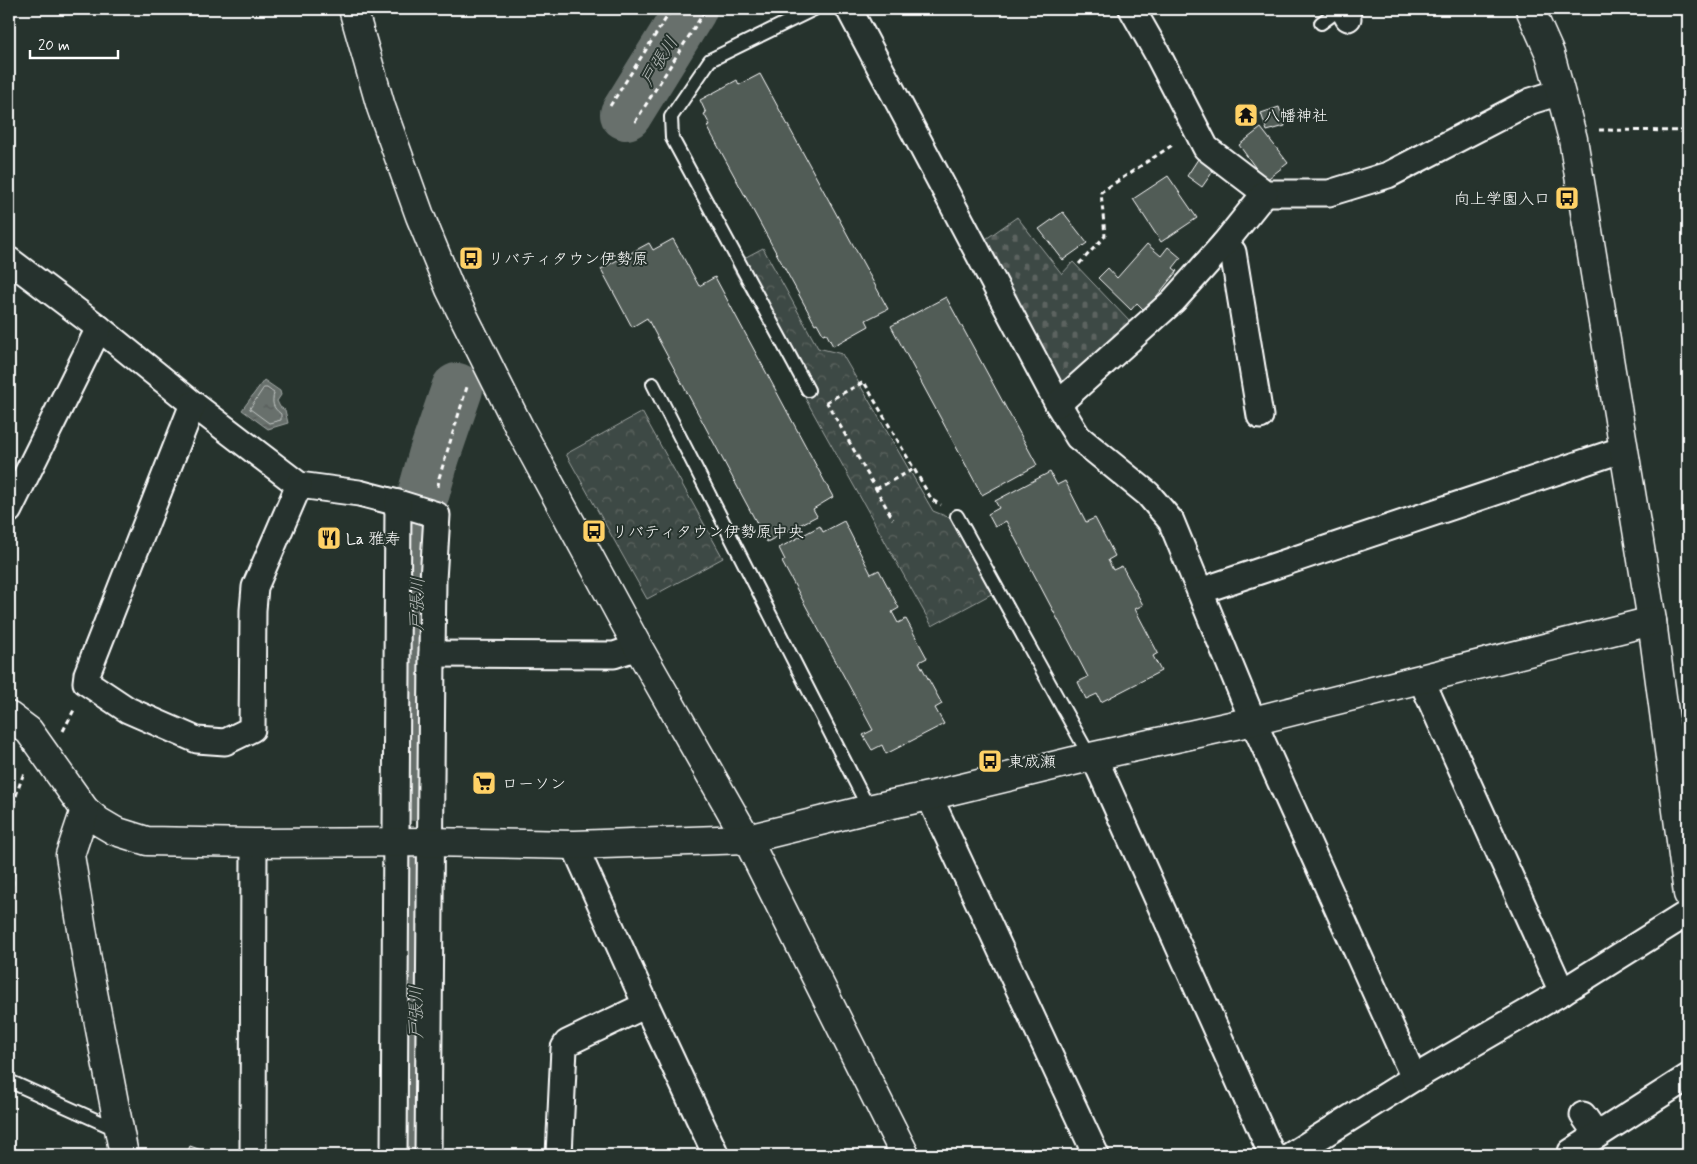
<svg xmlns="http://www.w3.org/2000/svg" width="1697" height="1164" font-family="Mynerve,'Klee One',sans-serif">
<defs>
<pattern id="cemetery-stones" width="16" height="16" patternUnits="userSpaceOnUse" patternTransform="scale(1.25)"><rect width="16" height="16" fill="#3e4944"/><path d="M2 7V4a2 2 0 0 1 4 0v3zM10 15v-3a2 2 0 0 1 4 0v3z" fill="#5b6460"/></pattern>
<pattern id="park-crowns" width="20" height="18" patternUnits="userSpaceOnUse" patternTransform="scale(1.25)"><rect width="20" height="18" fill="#3e4944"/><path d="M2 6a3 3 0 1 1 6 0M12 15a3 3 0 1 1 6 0" fill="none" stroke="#5b6460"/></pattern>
<pattern id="water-ripples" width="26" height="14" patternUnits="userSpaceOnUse" patternTransform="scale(1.25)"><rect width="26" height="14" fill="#67706c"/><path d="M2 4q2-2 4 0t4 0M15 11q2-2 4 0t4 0" fill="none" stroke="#575a59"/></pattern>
</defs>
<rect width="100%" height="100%" fill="#26332d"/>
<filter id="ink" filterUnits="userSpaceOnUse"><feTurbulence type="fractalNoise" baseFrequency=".02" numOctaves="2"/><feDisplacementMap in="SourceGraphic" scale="10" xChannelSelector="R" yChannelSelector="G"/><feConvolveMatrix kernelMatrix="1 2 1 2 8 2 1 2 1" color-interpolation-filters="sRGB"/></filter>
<g filter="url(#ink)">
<path fill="url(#cemetery-stones)" stroke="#9ea4a2" d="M1017,217L1062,274L1073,262L1130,322L1061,385L983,241Z"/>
<g fill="url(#park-crowns)" stroke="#9ea4a2">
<path d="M763,248L818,348L842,354L933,511L955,520L995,592L932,626L731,265Z"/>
<path d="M642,412L723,558L647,599L566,454Z"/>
</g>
<path fill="url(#water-ripples)" stroke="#a4a9a7" d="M264,380L280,391L281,395L277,401L280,407L285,410L288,423L268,429L242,410Z"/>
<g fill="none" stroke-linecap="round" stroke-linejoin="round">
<path stroke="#c2c6c4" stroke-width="1" d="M264,388H267L274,393C272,403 272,407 281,414V420L269,423L250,409Z"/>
<g stroke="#67706c" stroke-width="52">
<path d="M626,114L691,9"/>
<path d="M424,492L434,456L457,389"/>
<path d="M414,795L418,532"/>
<path d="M415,868L416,1155"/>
</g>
</g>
<g fill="#515c57" stroke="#fff">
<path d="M760,74L888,309L866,320L869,326L833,346L826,333L823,334L817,323L815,324L707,126L710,125L704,114L706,113L700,100L737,80L739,85Z"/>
<path d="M1279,107L1285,126L1267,131L1261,113Z"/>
<path d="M1261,128L1288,163L1265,181L1239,145Z"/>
<path d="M1200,156L1216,167L1202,187L1187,176Z"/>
<path d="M1168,176L1197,218L1161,242L1133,199Z"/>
<path d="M1063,212L1087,243L1063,260L1039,229Z"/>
<path d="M673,239L699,286L715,277L833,497L813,509L817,516L767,542L647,318L632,327L601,269L649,243L653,250Z"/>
<path d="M1147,244L1161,256L1168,247L1181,258L1173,268L1177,271L1145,311L1137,303L1131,310L1098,278L1108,268L1117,278Z"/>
<path d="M946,297L1037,465L982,495L891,326Z"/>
<path d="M1050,472L1057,485L1065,481L1086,522L1095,518L1115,556L1108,560L1113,570L1122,566L1143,605L1135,609L1158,653L1153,656L1161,671L1101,702L1097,694L1086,699L1078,682L1088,677L1006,521L995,527L988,514L999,508L995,501Z"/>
<path d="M844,521L871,574L879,570L899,608L892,612L898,623L906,619L927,658L919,662L942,704L935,708L944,724L886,754L882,745L872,750L863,735L873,730L782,562L785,560L779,548L820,526L823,532Z"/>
<path d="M190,1146L215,1155H186Z"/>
</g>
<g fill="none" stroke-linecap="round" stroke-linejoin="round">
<g stroke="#fff" stroke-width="16">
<g id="lane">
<path d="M1321,23L1340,9"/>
<path d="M653,384L869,809"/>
<path d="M808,390L672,138L671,117L710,60L814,9"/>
<path d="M957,516L1090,757"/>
<path d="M9,1081L118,1130"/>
</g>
</g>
<g stroke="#fff" stroke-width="29">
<g id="street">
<path d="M849,9L1058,404L1078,437L1148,494L1171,521L1253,721L1414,1078L1291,1155"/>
<path d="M1132,9L1157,53L1206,148L1265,193H1329L1388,175L1531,101L1560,92"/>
<path d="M1343,9L1348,18"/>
<path d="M1224,244L1233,252L1260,416"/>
<path d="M9,260L99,328L193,404L299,485L359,493L398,503L437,515L433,580L432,654L428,1155"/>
<path d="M193,404L87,674L86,682L128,710L197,740L225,742L252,729L253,610L255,587L299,485"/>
<path d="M1058,404L1173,301L1224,244L1265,193"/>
<path d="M9,510L99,328"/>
<path d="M1200,591L1624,449"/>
<path d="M432,654L614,655L638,647"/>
<path d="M1421,679L1562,992"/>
<path d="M1094,757L1272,1155"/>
<path d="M929,796L1096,1155"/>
<path d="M646,1005L716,1155"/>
<path d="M1414,1078L1562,992L1688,913"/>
<path d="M1583,1115L1597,1135"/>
<path d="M1571,1152L1688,1077"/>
<path d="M253,1155L254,843"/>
<path d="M394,1155L398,503"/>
<path d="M559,1155L564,1048L567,1043L646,1005L574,845"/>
</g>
</g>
<g stroke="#fff" stroke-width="31">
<g id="secondary">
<path d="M353,9L381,107L420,216L450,289L519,427L638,647L747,839L905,1155"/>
<path d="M1530,9L1550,54L1573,139L1652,621L1688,894"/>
<path d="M9,716L29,731L85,810L98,821L115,831L147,841L254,843L429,842L574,845L747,839L869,809L929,796L1090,757L1253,721L1652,621"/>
<path d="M85,810L70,855L88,966L124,1155"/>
</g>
</g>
<g stroke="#fff" stroke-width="3" stroke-dasharray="5 4" stroke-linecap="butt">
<path d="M610,106L672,9"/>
<path d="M635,122L706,9"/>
<path d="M1599,130L1688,131"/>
<path d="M1079,264L1105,236L1101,192L1174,144"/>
<path d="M826,401L893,519"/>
<path d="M826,402L864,382L932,500L941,505"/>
<path d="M438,487L439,478L467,387"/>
<path d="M876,489L914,469"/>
<path d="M63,731L75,708"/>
<path d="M9,903C17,879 10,853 10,829C10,815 18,787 24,773"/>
</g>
<use href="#lane" stroke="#26332d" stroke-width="12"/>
<use href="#street" stroke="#26332d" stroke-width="25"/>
<use href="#secondary" stroke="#26332d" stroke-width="28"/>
</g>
</g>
<defs>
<g id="temple-square" transform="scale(1.25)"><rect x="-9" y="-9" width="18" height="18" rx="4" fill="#ffd166" stroke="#26332d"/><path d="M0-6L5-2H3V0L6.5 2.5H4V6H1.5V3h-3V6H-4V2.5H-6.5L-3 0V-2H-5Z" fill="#111"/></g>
<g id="bus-square" transform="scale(1.25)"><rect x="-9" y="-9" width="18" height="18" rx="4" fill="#ffd166" stroke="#26332d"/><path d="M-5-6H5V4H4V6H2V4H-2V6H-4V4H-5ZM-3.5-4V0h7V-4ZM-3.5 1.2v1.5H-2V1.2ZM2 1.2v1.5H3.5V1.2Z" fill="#111"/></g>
<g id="restaurant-square" transform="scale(1.25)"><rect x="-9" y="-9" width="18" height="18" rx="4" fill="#ffd166" stroke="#26332d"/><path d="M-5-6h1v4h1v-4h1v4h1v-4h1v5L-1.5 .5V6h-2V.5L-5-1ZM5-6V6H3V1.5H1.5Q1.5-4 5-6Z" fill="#111"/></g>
<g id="supermarket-square" transform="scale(1.25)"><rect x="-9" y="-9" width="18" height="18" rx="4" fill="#ffd166" stroke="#26332d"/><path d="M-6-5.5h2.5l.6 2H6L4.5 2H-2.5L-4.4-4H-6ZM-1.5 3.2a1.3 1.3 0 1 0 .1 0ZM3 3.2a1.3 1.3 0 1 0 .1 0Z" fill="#111"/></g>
</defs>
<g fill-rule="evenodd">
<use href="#temple-square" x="1246" y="115"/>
<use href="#bus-square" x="1567" y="198"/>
<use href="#bus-square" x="471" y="258"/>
<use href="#bus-square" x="594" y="531"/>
<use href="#restaurant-square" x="329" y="538"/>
<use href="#bus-square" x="990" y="761"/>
<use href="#supermarket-square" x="484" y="783"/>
</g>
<g text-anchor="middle" stroke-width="4" stroke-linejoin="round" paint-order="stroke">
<g font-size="16" fill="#fff" stroke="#26332d" text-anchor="start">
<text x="1264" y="121">八幡神社</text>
<text x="1550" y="204" text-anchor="end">向上学園入口</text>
<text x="488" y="264">リバティタウン伊勢原</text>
<text x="612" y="537">リバティタウン伊勢原中央</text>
<text x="346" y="544">La 雅寿</text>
<text x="1008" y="767">東成瀬</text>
<text x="502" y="789">ローソン</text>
</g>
<g font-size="18" font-style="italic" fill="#b3b8b6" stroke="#26332d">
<text transform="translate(659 61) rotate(-58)" y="6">戸張川</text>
<text transform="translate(417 604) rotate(-89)" y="6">戸張川</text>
<text transform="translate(416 1012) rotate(-90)" y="6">戸張川</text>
</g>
</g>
<rect width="1697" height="1164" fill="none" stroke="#26332d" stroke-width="30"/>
<rect x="15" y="15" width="1667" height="1134" fill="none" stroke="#fff" stroke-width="2" filter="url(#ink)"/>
<path d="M30 50v8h88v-8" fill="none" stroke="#ffffff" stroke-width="2.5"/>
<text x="38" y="50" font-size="15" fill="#ffffff" stroke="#26332d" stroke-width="4" paint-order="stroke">20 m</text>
</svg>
